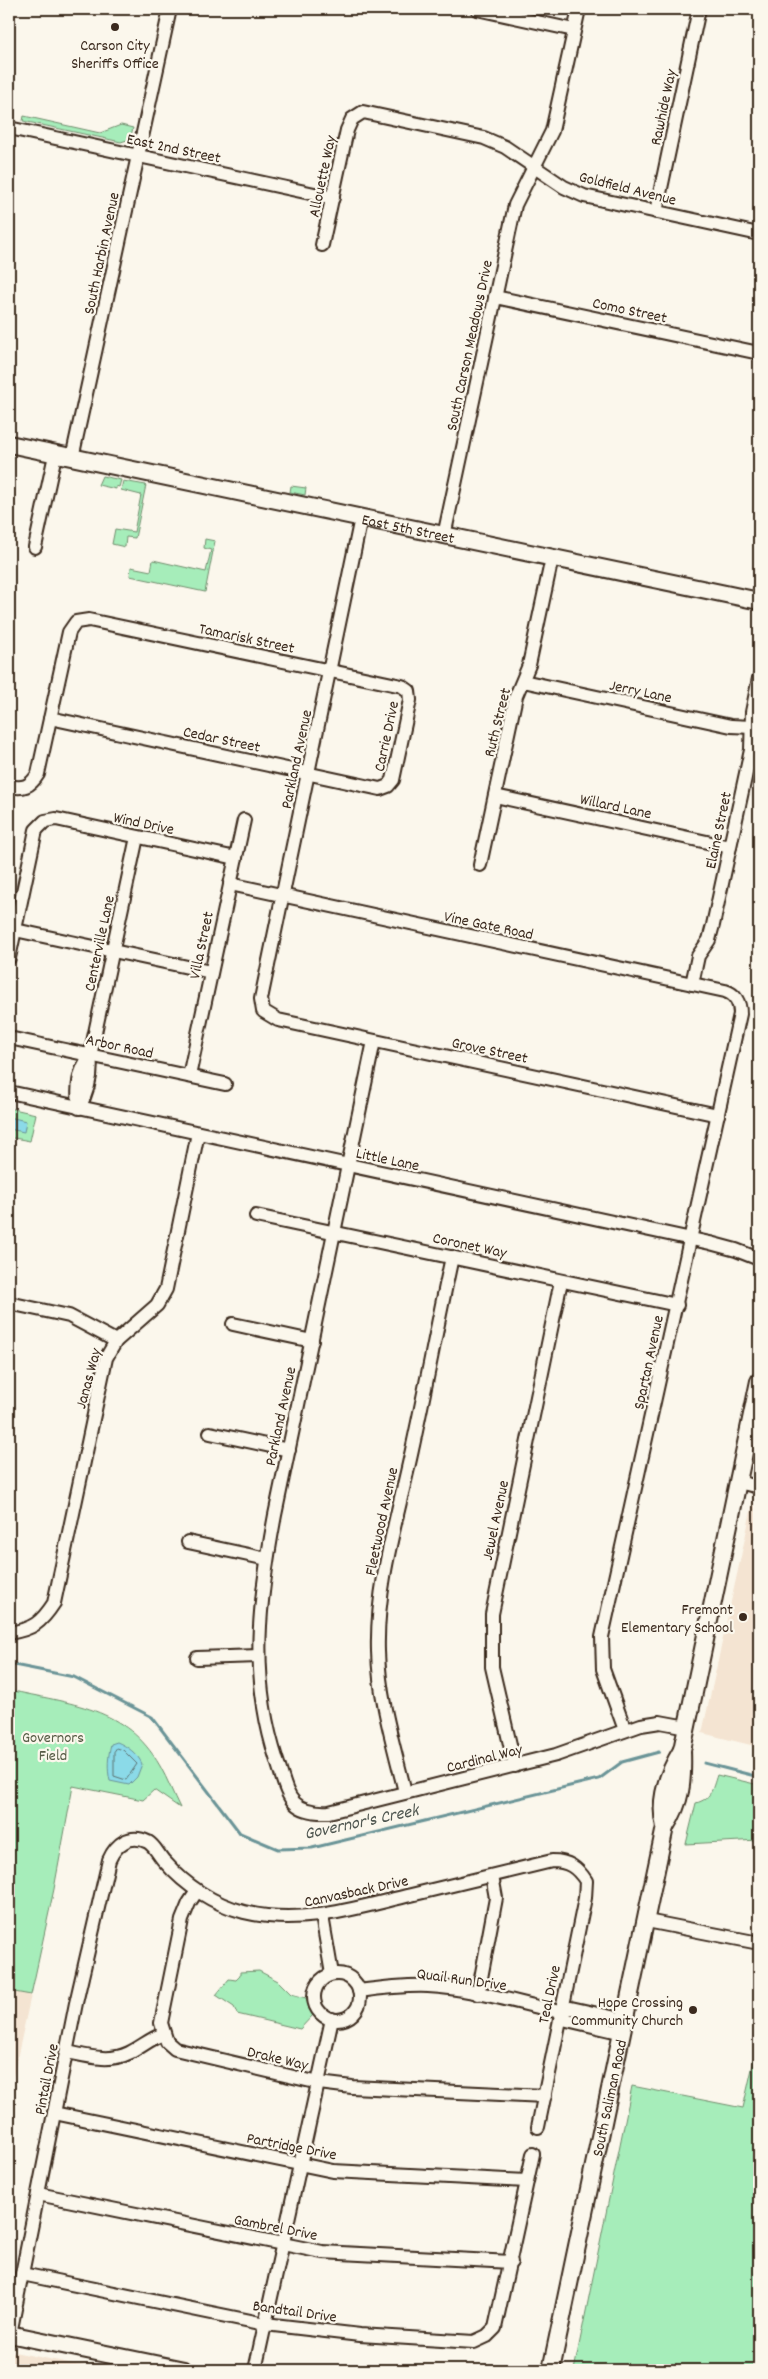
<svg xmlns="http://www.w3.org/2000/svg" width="768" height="2379" font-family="Dekko,sans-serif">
<rect width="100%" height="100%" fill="#fbf7ec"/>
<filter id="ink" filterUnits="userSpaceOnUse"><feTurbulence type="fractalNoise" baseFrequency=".02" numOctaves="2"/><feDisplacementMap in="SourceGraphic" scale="10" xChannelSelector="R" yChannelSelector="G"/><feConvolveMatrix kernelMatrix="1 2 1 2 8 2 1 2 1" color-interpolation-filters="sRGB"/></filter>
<g filter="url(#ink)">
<g fill="#f4e4d2">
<path d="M759,1499V1747L702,1733L753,1502Z"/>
<path d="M9,1991L31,1995L9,2095Z"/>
<path d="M9,2351L89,2367L105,2370H9Z"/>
</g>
<g fill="#a6edba" stroke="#708c6c">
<path d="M24,116L100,133L121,125L133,128L130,139L121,142L23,121Z"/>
<path d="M102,476L121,480L119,487L116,486V489L98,485Z"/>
<path d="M123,481L146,485L135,538L126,537L125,547L112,544L115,529L134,532L141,495L121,490Z"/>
<path d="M291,486L306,488L305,495L290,492Z"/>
<path d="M205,539L215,541L205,592L130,576L131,567L151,571L153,560L206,572L211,550L204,548Z"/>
<path d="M9,1108L36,1114L30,1141L14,1138L9,1140Z"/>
<path d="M9,1690C70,1704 126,1706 160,1766C168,1780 173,1794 180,1808L154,1790L143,1800L73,1786L54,1889L31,1995L9,1991Z"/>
<path d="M717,1775L759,1785V1840L686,1844L696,1803C711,1799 712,1790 717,1775Z"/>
<path d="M259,1971L278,1981L291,1994L306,1998L313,2015L300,2029L237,2014L234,2007L216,1995L229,1979L236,1980L240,1976V1972Z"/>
<path d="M759,2038V2370H574L632,2086L743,2108Z"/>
</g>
<g fill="#8bdae8" stroke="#6b9497">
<path d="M9,1117L26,1121L24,1132L9,1129Z"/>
<path d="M117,1742C127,1746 138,1754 142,1764L137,1777L129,1785L110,1781C107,1769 108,1756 111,1744Z"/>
</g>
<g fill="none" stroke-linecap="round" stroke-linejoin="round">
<path stroke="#5b706f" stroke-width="1" d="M117,1748L123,1750L137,1764L126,1780L114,1776V1752Z"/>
<g stroke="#6b9497" stroke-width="3">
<path d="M9,1664L74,1677L152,1717L240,1833L278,1849L312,1848L599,1779L622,1762L659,1752"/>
<path d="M704,1763L759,1777"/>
</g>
<g stroke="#3b2a1e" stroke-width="16">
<g id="minor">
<path d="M477,9L574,30"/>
<path d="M9,128L333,198"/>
<path d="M656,212L699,9"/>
<path d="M322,245L347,130L352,119L363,112L484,138L505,147L564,187L584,196L759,234"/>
<path d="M495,297L759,353"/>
<path d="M72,458L170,9"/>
<path d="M361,518L261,999L263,1011L278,1020L718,1115"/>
<path d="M444,536L515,205L552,131L579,9"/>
<path d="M35,547L55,455"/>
<path d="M523,681L731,726L752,727"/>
<path d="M9,786C23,789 30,787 38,774L69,632L76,622L89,620L402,686L409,691L410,700L393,780L388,786L380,789L50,718"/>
<path d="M495,796L730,847"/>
<path d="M480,865L516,696L529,665L552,558"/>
<path d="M230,884L725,991C735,994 740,1002 740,1014L602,1637L603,1669L625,1730"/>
<path d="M15,930L211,972"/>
<path d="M9,958L36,830L45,821L56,819L236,858"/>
<path d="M692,984L698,956L709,940L713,925L751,750L752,712L759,678"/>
<path d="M9,1038L225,1084"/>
<path d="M374,1041L275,1515C259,1600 249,1676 277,1761C288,1794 288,1814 329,1812L556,1755L641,1725L660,1722L687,1727"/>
<path d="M189,1076L244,820"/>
<path d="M9,1092L710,1243L736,1250L759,1259"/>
<path d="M79,1107C77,1088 78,1071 90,1056"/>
<path d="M79,1108C88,1091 93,1075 90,1056L137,837"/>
<path d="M256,1216L677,1305"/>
<path d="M9,1303L69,1316L116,1341"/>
<path d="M233,1324L312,1341"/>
<path d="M210,1433L289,1450"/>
<path d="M738,1482L759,1487"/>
<path d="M188,1542L267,1559"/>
<path d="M9,1633C33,1629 41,1623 54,1603L106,1358L116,1341L157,1305L166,1289L198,1133"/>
<path d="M197,1658L259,1656"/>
<path d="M515,1766L492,1667V1614L561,1281"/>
<path d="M405,1792C394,1746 379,1699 378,1651C376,1584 398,1516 412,1450C426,1386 438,1321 452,1257"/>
<path d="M197,1891L189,1903L182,1920L161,2023L167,2042L175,2049L319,2083L352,2087L545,2096"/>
<path d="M322,1916L332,1974"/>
<path d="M647,1921L759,1943"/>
<circle cx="337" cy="1997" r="23"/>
<path d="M359,1991C382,1988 405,1985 428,1986C472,1988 517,2003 560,2012L571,2008L625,2020"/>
<path d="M478,1994L496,1898L492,1876"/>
<path d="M560,2012L567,2020L623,2033"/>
<path d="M67,2052C87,2056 109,2063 129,2053C141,2047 150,2039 163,2034"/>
<path d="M54,2113L333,2171L527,2181"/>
<path d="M38,2194L322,2252L511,2262"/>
<path d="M22,2274L265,2324L360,2335L474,2342L487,2336L495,2328L533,2154"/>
<path d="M10,2334L76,2003L109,1860C116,1844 130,1833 148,1842C155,1846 159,1856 165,1862C185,1885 213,1904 244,1912C302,1926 355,1908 411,1895C458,1884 505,1872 552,1861C568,1861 577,1867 586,1881L585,1898L538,2127"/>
<path d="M255,2370L332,2019"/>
</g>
</g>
<g stroke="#3b2a1e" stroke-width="20">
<g id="major">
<path id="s1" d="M9,444L759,601"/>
<path d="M665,1827C658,1801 668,1773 682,1750"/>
<path d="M9,2334L184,2370"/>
<path id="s2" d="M551,2370L665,1827C682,1801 683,1780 682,1750L759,1381"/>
</g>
</g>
<use href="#minor" stroke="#fbf7ec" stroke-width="12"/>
<use href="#major" stroke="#fbf7ec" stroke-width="16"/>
</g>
</g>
<g fill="#3b2a1e" stroke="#fbf7ec" stroke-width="2">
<circle cx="115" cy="27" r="5"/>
<circle cx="743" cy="1617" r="5"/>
<circle cx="693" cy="2010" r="5"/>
</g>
<g text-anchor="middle" stroke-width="4.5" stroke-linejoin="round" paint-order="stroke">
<g font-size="16" fill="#3b2a1e" stroke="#fbf7ec" text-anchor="end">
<text x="115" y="50" text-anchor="middle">Carson City<tspan x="115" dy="18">Sheriffs Office</tspan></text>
<text x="733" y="1614">Fremont<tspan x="733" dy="18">Elementary School</tspan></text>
<text x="683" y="2007">Hope Crossing<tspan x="683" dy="18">Community Church</tspan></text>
</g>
<g font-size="16" fill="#3b2a1e" stroke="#fbf7ec">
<text transform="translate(662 107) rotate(-78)" y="6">Rawhide Way</text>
<text transform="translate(174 147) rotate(12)" y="6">East 2nd Street</text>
<text transform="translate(321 176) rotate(-78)" y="6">Allouette Way</text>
<text transform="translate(628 187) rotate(14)" y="6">Goldfield Avenue</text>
<text transform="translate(100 253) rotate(-78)" y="6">South Harbin Avenue</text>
<text transform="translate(630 309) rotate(12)" y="6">Como Street</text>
<text transform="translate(468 345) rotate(-78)" y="6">South Carson Meadows Drive</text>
<text dy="6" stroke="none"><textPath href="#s1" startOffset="408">East 5th Street</textPath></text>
<text transform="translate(247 637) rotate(12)" y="6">Tamarisk Street</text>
<text transform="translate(641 690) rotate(12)" y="6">Jerry Lane</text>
<text transform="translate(496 722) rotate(-76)" y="6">Ruth Street</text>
<text transform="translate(385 736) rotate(-78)" y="6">Carrie Drive</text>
<text transform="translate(222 738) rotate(12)" y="6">Cedar Street</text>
<text transform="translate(295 759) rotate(-78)" y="6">Parkland Avenue</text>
<text transform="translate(616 805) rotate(12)" y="6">Willard Lane</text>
<text transform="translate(144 822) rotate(12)" y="6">Wind Drive</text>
<text transform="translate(717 830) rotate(-78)" y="6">Elaine Street</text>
<text transform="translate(489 924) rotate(12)" y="6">Vine Gate Road</text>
<text transform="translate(98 943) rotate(-78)" y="6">Centerville Lane</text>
<text transform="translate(200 945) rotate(-78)" y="6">Villa Street</text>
<text transform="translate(120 1045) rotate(12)" y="6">Arbor Road</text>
<text transform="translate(490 1049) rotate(12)" y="6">Grove Street</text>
<text transform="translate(388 1158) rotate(12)" y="6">Little Lane</text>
<text transform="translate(470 1244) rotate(12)" y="6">Coronet Way</text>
<text transform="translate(647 1362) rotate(-78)" y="6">Spartan Avenue</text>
<text transform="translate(87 1378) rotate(-75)" y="6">Janas Way</text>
<text transform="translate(279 1416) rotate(-78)" y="6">Parkland Avenue</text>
<text transform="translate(494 1520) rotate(-78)" y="6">Jewel Avenue</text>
<text transform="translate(380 1521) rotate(-78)" y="6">Fleetwood Avenue</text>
<text transform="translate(484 1757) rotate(-14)" y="6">Cardinal Way</text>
<text transform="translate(356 1890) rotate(-12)" y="6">Canvasback Drive</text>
<text transform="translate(462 1978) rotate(8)" y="6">Quail Run Drive</text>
<text transform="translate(548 1994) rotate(-78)" y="6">Teal Drive</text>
<text transform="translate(278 2057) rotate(13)" y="6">Drake Way</text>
<text transform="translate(45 2079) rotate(-79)" y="6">Pintail Drive</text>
<text dy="6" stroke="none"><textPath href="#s2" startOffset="278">South Saliman Road</textPath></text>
<text transform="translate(292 2145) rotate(11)" y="6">Partridge Drive</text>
<text transform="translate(276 2226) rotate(11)" y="6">Gambrel Drive</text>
<text transform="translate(295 2310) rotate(8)" y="6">Bandtail Drive</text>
</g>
<g font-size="16" fill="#565b45" stroke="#fbf7ec">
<text x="53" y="1742">Governors<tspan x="53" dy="18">Field</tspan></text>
</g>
<g font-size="18" font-style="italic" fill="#4f5650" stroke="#fbf7ec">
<text transform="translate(361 1821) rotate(-12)" y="6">Governor's Creek</text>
</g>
</g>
<rect width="768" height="2379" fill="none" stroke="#fbf7ec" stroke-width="30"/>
<rect x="15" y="15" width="738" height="2349" fill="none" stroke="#3b2a1e" stroke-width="2" filter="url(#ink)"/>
</svg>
